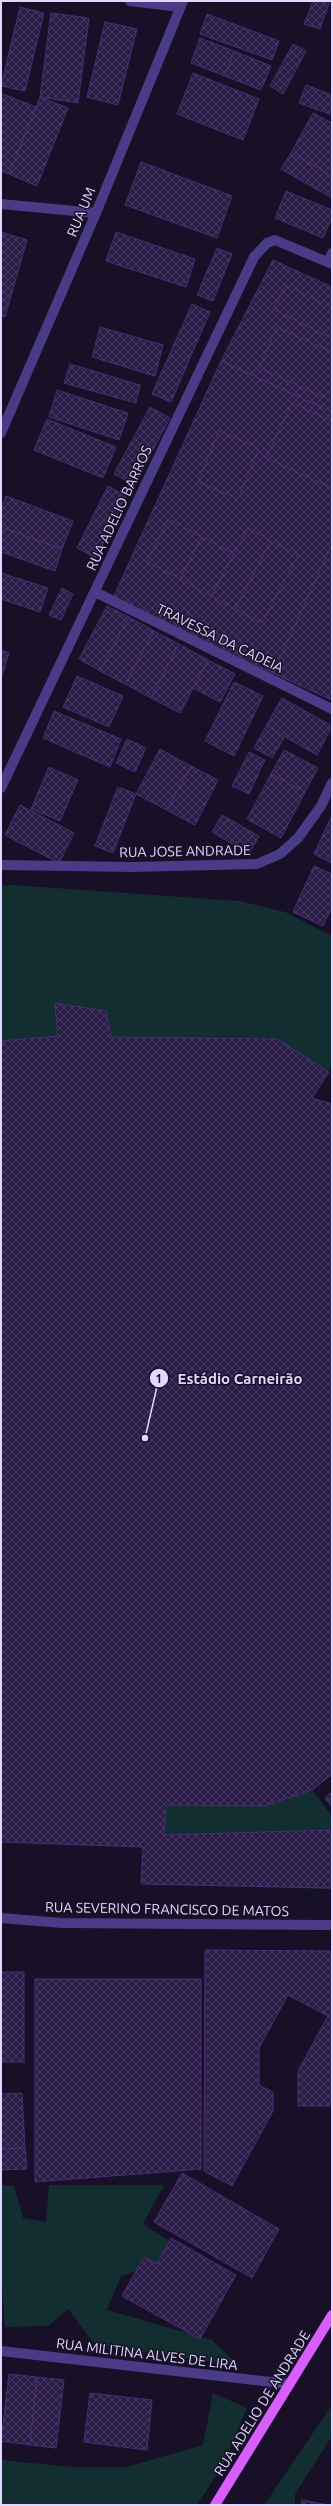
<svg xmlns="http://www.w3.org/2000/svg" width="333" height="2506" font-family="Ubuntu,sans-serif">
<defs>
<pattern id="building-cross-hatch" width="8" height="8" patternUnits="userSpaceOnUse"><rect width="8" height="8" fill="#2b1c48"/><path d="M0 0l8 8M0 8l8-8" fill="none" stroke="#493c63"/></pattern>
</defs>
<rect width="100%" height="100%" fill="#171027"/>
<g fill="#132e31">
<path d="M13,885L239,901L285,912L332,936V1064L312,1098L332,1104V1775L312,1790L332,1816V1889L141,1884L143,1847L1,1842V886Z"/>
<path d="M1,2185L14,2186L23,2218L46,2222L49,2185H164L143,2224L169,2241L161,2263L121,2276L107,2310L212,2340L239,2366L95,2345L68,2309L48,2326L5,2327L1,2275Z"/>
<path d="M213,2393L247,2408L223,2465L197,2505H1V2460L72,2467H127L203,2445Z"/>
<path d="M332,2405V2436L295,2494V2505H264Z"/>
</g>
<g fill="url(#building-cross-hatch)" stroke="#462e74">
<path d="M313,1H330L320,29L304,24Z"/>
<path d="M20,7L44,13L25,91L1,86Z"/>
<path d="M51,13L89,18L78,103L40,97Z"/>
<path d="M207,14L279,41L272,60L200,34Z"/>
<path d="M105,22L137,29L118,105L87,97Z"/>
<path d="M200,38L234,51L225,76L191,63Z"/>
<path d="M293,44L306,51L283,94L270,86Z"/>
<path d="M234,51L271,66L261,90L225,76Z"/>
<path d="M193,73L259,99L243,140L177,114Z"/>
<path d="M306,85L332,95V115L299,103Z"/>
<path d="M3,94L36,107L9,174L1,171V99Z"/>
<path d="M40,97L68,108L37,186L9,174Z"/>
<path d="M313,113L332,123V176L291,153Z"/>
<path d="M291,153L332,176V198L281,169Z"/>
<path d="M141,162L232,196L217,238L125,205Z"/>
<path d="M286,191L332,210V217L323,238L275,218Z"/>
<path d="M1,232L27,240L5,317L1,315Z"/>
<path d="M116,232L195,259L186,287L106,261Z"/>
<path d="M217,248L232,254L213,301L197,295Z"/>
<path d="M273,260L332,287V412L221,361Z"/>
<path d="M286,285L332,308V339L273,309Z"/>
<path d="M192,304L210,312L171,402L152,394Z"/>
<path d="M100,327L163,345L155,376L92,357Z"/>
<path d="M277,327L332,352V401L259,368Z"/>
<path d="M221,361L332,412V700L112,600Z"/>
<path d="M70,364L140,385L136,403L64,383Z"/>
<path d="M57,390L128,413L119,440L49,417Z"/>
<path d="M292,403L332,421V488L266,458Z"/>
<path d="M150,407L170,418L134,485L114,474Z"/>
<path d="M47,419L116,447L103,478L34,450Z"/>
<path d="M219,431L259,448L238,499L198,482Z"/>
<path d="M108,486L126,496L96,558L77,548Z"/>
<path d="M6,496L73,521L62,549L1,527V509Z"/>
<path d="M169,519L202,537L180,579L147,562Z"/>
<path d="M1,527L62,549L55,571L1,552Z"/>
<path d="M248,528L271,541L235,609L211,596Z"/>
<path d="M202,537L234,554L211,596L180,579Z"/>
<path d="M271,541L298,555L262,623L235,609Z"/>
<path d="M332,544V689L328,698L273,673Z"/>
<path d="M1,573L48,588L40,612L1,599Z"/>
<path d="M62,588L73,594L61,620L49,615Z"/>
<path d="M107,606L129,617L100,671L79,659Z"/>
<path d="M129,617L154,631L125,684L100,671Z"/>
<path d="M154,631L179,644L151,698L125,684Z"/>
<path d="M179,644L208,660L180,713L151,698Z"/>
<path d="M1,650L9,653L1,679Z"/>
<path d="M208,660L235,674L220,702L193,688Z"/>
<path d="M77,676L123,696L109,727L63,707Z"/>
<path d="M234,682L263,696L234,756L205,741Z"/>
<path d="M282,698L332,726L317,755L266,726Z"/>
<path d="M54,711L121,739L110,767L43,738Z"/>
<path d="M266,726L285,736L272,758L254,748Z"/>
<path d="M127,739L146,748L135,772L116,763Z"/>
<path d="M160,749L191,766L167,810L136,794Z"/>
<path d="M284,750L318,768L305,792L271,774Z"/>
<path d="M249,752L265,760L249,794L232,786Z"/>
<path d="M191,766L218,780L195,825L167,810Z"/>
<path d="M49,767L78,780L60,821L31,809Z"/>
<path d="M271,774L305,792L281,838L247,819Z"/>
<path d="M118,787L136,794L113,853L95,846Z"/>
<path d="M20,805L74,833L59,863L5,835Z"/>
<path d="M222,815L259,836L249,854L212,832Z"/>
<path d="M332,815V831L326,828Z"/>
<path d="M326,828L332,831V863L314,854Z"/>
<path d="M314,866L332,874V907L323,926L293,912Z"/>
<path d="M55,1003L106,1011L111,1037L277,1039L329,1072L312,1098L332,1104V1774L312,1790L264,1806L166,1805L164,1835L332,1830V1888L141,1884L143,1847L1,1842V1041L58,1036Z"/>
<path d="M332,1792V1807L325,1798Z"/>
<path d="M205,1950L332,1951V2106H298V2071L328,2016L288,1995L259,2048V2085L273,2092V2111L232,2186L204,2171Z"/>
<rect x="1" y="1972" width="23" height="90"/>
<path d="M35,1979H201V2169L35,2182Z"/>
<path d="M22,2093L25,2148L1,2149V2094Z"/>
<path d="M25,2148L27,2169L1,2170V2149Z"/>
<path d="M182,2173L279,2229L252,2278L154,2222Z"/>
<path d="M171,2238L236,2275L200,2339L122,2296L144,2257L157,2264Z"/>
<path d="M9,2374L37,2377L30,2445L1,2441Z"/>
<path d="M37,2377L64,2380L56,2448L30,2445Z"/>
<path d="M90,2393L152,2400L147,2450L84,2442Z"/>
<path d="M302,2500L329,2505H301Z"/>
</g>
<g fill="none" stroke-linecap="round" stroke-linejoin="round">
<g stroke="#493b86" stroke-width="10">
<path d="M130,1L180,7"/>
<path d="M1,204L96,213"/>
<path d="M328,262L332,253"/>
<path d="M1,433L96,213L183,1"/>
<path d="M95,592L332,709"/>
<path d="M1,788L254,257L267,243L275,240L332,264"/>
<path d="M1,865L132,867L257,864L280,854L298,838L321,806L332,783"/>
<path d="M1,1918L62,1923L332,1925"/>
<path d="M1,2351L289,2384"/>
</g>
<path stroke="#d95efe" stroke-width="10" d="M215,2505L332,2315"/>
</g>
<g text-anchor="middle" stroke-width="3" stroke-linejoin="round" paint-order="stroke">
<g font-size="14" fill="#e1d6ff" stroke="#171027">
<text transform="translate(81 212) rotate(-67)" y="5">RUA UM</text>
<text transform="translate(119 508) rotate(-65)" y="5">RUA ADELIO BARROS</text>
<text transform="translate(220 638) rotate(26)" y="5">TRAVESSA DA CADEIA</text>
<text transform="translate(185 851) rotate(-1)" y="5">RUA JOSE ANDRADE</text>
<text transform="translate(167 1909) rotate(1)" y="5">RUA SEVERINO FRANCISCO DE MATOS</text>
<text transform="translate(147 2354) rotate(7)" y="5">RUA MILITINA ALVES DE LIRA</text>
<text transform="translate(262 2403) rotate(-58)" y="5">RUA ADELIO DE ANDRADE</text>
</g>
</g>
<path fill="none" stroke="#e1d6ff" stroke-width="1.5" d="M145 1438L159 1378"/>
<g fill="#e1d6ff" stroke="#171027" stroke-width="1.5">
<circle cx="145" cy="1438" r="4"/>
<circle cx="159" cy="1378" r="10"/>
</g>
<g font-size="12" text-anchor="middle" font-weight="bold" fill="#111">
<text x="159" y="1383">1</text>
</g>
<g font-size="15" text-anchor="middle" font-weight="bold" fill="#e1d6ff" stroke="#171027" stroke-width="3" stroke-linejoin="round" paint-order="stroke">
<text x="240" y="1384">Estádio Carneirão</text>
</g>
<rect width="333" height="2506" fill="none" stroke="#e1d6ff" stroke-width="4"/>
</svg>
